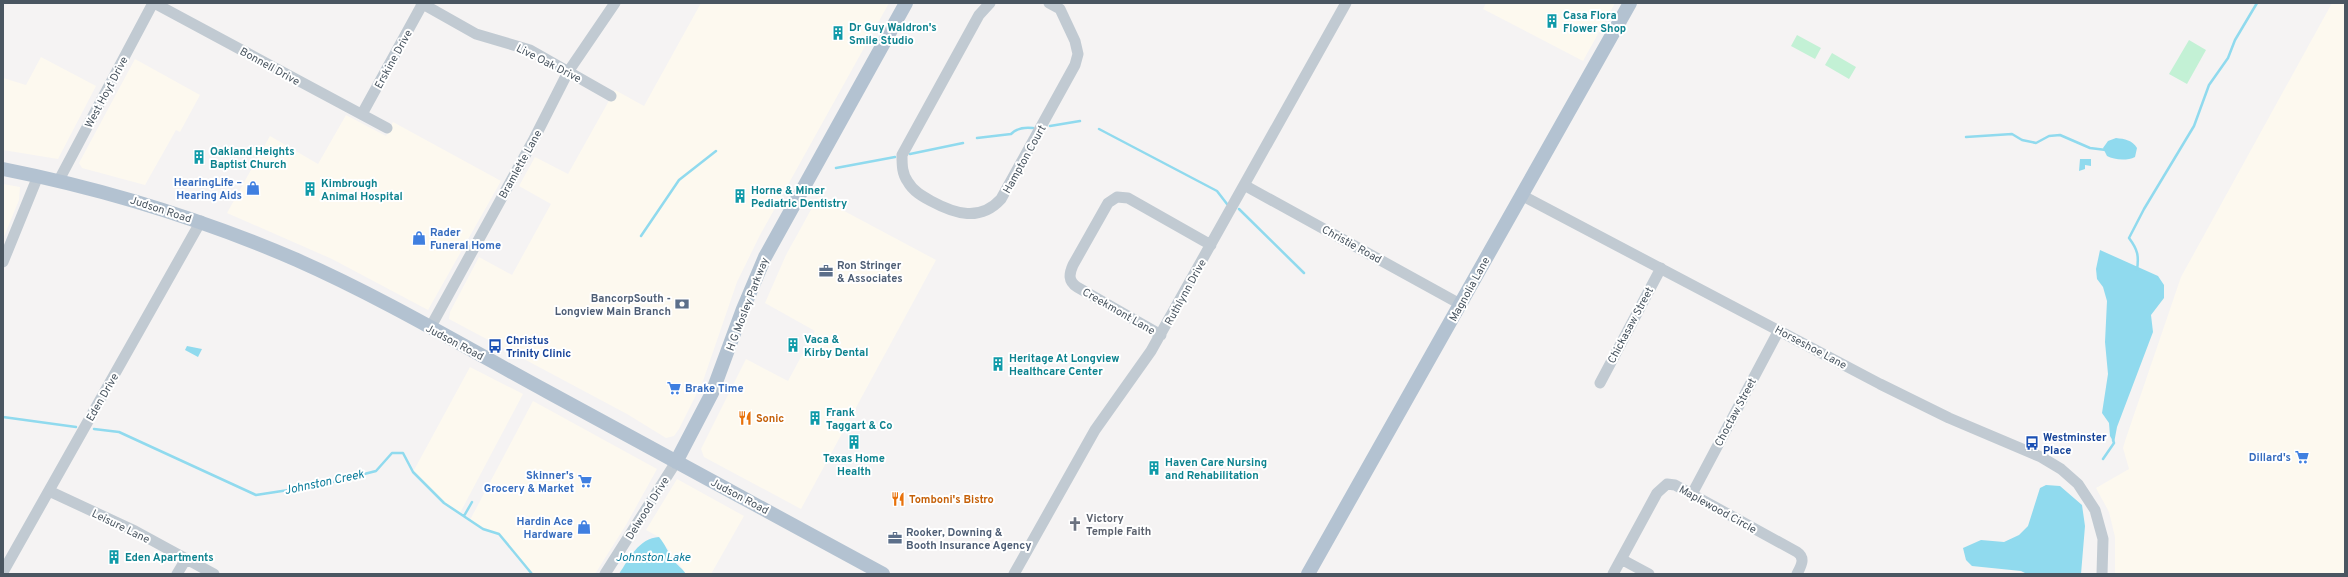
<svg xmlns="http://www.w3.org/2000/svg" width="2348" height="577" viewBox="0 0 2348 577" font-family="Overpass,sans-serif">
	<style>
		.commercial { fill: #fdf9ef }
		.green { fill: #c3f1d5 }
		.water { fill: #90daee }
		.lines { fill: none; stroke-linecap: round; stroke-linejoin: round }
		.stream { stroke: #90daee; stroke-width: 2.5 }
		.minor { stroke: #c1cad2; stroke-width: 11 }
		.major { stroke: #b3c2d1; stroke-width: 14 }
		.labels { text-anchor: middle; stroke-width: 4; stroke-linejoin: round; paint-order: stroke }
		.culture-label { font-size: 11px; font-weight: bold; fill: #0d838f; stroke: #fff; text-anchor: start }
		.street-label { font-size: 11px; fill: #4a5661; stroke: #fff }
		.shop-label { font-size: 11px; font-weight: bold; fill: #366cbe; stroke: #fff; text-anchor: end }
		.service-label { font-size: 11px; font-weight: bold; fill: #4e5e75; stroke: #fff; text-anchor: start }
		.transit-label { font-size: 11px; font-weight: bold; fill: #164399; stroke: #fff; text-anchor: start }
		.food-label { font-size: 11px; font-weight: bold; fill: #c56008; stroke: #fff; text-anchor: start }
		.worship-label { font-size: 11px; font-weight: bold; fill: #5b616d; stroke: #fff; text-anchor: start }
		.water-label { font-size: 12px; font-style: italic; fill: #0c7c9b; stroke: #fff }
	</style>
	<rect width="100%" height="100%" fill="#f5f3f3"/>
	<path class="commercial" d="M 701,3 L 889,3 L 760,235 L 737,282 L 703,381 L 679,429 L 674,436 L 666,438 L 627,414 L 449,319 L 450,312 L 479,257 L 512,275 L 551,204 L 519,186 L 535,157 L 568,174 L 615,90 L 644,106 Z
		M 1486,3 L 1615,3 L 1583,61 L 1483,9 Z
		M 2332,3 L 2345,3 L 2345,574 L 2115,574 L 2115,537 L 2109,512 L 2096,488 L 2129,469 L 2123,448 L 2125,441 L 2181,277 Z
		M 41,57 L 96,86 L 58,159 L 3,150 L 3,78 L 26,85 Z
		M 135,59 L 200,95 L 180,132 L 176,130 L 145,185 L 82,168 L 79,163 Z
		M 346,115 L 386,136 L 393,122 L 501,181 L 428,310 L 332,259 L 227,213 L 270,136 L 318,164 Z
		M 3,184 L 20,187 L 19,200 L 3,239 Z
		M 818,197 L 936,260 L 801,509 L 704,457 L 701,449 L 746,359 L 788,381 L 815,331 L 765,303 L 786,255 Z
		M 470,367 L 523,394 L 460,513 L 444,503 L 413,472 Z
		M 533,401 L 657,469 L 626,525 L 595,574 L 532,574 L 499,534 L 483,529 L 470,520 Z
		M 677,479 L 744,516 L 711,574 L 686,574 L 679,564 L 673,560 L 668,549 L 659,537 L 646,530 Z"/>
	<path class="green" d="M 1797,35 L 1821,48 L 1815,59 L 1791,46 Z
		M 2189,40 L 2206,50 L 2187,84 L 2169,74 Z
		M 1832,53 L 1856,67 L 1849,79 L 1825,65 Z"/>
	<path class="water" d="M 2116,138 C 2125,139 2132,140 2137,148 L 2135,157 C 2127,161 2114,160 2107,156 L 2103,148 L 2108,141 Z
		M 2080,159 L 2091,159 L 2091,166 L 2085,165 L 2085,169 L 2079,171 Z
		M 2100,250 L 2158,276 L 2164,285 L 2164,298 L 2151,315 L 2153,332 L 2117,427 L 2114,443 L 2110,436 L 2109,423 L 2102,413 L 2108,374 L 2105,342 L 2107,301 L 2103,287 L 2097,279 L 2096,269 Z
		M 187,346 L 202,349 L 198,357 L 185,350 Z
		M 2046,485 L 2060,486 L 2082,505 L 2085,526 L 2081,574 L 2027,574 L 2021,571 L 1972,566 L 1966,560 L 1963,548 L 1981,540 L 2004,542 L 2019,535 L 2028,526 L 2040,488 Z
		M 659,537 C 665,544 668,552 673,560 C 677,565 682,568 686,574 L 619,574 C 629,559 639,538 659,537 Z"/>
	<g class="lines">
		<path class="stream" d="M 1050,126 L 1080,121
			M 1099,129 L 1217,191 L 1227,204
			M 1966,137 L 2012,134 L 2022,140 L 2036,143 L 2049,136 L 2060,135 L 2090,148 L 2106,150
			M 977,138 L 1011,134 C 1017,128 1025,127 1033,128
			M 910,154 L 963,143
			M 836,168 L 895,157
			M 1239,209 L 1304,273
			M 641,236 L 679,180 L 716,151
			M 2137,270 C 2139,256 2138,250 2129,238 L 2144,209 L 2194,126 L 2209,85 L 2228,58 L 2235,40 L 2257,3
			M 3,417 L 76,427
			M 94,429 L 119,432 L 256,495 L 321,485 L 376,471 L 392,453 L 403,453 L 413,472 L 444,503 L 483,529 L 499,534 L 532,574
			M 2103,459 L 2114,443 L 2113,440
			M 464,516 L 472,502"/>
		<path class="minor" d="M 154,3 L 387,128
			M 421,3 L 476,34 L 530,50 L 611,96
			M 990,3 L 979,15 L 902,155 C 902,165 902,174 908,182 C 913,191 922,196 931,201 C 955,214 980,222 1001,199 L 1075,65 L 1078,54 L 1075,41 L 1060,9 L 1049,3
			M 362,114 L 423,3
			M 59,180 L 153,3
			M 1244,185 L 1460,304
			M 1521,195 L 1880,384 L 1949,418 L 2041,457 L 2061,469 L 2078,484 L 2095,510 L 2103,539 L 2102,574
			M 3,262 L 38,176
			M 430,328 L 533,141 L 568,72 L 615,3
			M 1161,335 L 1077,287 C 1068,281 1069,274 1073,265 L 1108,203 L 1117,197 L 1128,198 L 1211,245
			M 1600,383 L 1661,268
			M 49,491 L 135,531 L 214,574
			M 1692,494 L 1779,330
			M 1621,559 L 1649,574
			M 3,572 L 201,221
			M 177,574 L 186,559
			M 605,574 L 676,462
			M 1014,574 L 1095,430 L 1151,351 L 1346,3
			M 1613,574 L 1657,493 L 1667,484 L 1675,485 L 1797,552 C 1806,558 1801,566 1797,574"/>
		<path class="major" d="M 3,169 C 104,189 202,219 297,260 C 383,298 465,347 548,392 C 659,453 772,513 883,574
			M 676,462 L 712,393 L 743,309 L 765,257 L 906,3
			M 1308,574 L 1630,3"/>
	</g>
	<defs>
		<symbol id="building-bare" viewBox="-9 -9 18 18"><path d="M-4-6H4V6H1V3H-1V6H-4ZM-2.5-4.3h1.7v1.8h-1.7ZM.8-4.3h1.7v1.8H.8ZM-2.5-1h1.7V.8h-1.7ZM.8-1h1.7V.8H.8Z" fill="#0f9aa8" stroke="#fff" stroke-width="2.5" paint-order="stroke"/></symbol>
		<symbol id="shop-bare" viewBox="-9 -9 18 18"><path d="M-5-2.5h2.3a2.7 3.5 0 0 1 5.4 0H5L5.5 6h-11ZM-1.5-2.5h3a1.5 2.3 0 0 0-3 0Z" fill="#3f7fe0" stroke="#fff" stroke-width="2.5" paint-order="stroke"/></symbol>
		<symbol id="office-bare" viewBox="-9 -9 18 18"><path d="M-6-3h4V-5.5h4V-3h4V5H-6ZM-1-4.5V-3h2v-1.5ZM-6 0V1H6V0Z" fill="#5c6f8a" stroke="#fff" stroke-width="2.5" paint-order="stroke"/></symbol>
		<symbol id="bank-bare" viewBox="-9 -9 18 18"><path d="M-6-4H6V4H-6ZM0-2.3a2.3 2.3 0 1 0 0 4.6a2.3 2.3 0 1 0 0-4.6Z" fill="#5c6f8a" stroke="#fff" stroke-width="2.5" paint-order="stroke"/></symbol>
		<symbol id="bus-bare" viewBox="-9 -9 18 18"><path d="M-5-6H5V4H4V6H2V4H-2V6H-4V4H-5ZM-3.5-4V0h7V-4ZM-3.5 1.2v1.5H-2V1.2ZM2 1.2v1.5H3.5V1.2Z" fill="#1a4fb4" stroke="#fff" stroke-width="2.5" paint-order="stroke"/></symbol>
		<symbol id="supermarket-bare" viewBox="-9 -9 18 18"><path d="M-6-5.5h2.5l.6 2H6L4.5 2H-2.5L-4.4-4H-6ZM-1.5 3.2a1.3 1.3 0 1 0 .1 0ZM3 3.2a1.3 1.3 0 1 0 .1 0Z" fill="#3f7fe0" stroke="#fff" stroke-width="2.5" paint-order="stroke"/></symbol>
		<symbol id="restaurant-bare" viewBox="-9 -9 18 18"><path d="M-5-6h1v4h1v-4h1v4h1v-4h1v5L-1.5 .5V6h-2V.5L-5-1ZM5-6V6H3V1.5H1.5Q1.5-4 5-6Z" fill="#e8710a" stroke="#fff" stroke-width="2.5" paint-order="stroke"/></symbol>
		<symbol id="church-bare" viewBox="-9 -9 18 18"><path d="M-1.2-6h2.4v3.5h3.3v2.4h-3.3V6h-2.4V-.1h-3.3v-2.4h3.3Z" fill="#6b7280" stroke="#fff" stroke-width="2.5" paint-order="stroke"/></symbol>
	</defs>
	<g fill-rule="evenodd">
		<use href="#building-bare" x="1542" y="11" width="20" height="20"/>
		<use href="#building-bare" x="828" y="23" width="20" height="20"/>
		<use href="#building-bare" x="189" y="147" width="20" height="20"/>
		<use href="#shop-bare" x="243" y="178" width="20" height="20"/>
		<use href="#building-bare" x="300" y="179" width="20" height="20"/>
		<use href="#building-bare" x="730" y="186" width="20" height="20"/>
		<use href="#shop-bare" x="409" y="228" width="20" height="20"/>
		<use href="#office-bare" x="816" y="261" width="20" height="20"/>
		<use href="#bank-bare" x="672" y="294" width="20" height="20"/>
		<use href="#building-bare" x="783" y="335" width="20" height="20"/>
		<use href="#bus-bare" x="485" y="336" width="20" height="20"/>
		<use href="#building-bare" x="988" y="354" width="20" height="20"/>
		<use href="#supermarket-bare" x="664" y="378" width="20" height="20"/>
		<use href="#restaurant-bare" x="735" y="408" width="20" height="20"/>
		<use href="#building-bare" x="805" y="408" width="20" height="20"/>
		<use href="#building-bare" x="844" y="432" width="20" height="20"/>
		<use href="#bus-bare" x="2022" y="433" width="20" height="20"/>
		<use href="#supermarket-bare" x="2292" y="447" width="20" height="20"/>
		<use href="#building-bare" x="1144" y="458" width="20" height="20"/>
		<use href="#supermarket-bare" x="575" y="471" width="20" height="20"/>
		<use href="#restaurant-bare" x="888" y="489" width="20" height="20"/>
		<use href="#church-bare" x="1065" y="514" width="20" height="20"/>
		<use href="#shop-bare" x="574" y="517" width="20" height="20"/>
		<use href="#office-bare" x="885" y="528" width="20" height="20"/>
		<use href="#building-bare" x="104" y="547" width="20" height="20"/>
	</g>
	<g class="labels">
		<g class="culture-label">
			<text x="1563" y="19">Casa Flora<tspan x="1563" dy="13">Flower Shop</tspan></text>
			<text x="849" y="31">Dr Guy Waldron's<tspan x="849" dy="13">Smile Studio</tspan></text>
			<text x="210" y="155">Oakland Heights<tspan x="210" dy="13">Baptist Church</tspan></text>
			<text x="321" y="187">Kimbrough<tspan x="321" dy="13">Animal Hospital</tspan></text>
			<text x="751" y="194">Horne &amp; Miner<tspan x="751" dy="13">Pediatric Dentistry</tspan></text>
			<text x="804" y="343">Vaca &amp;<tspan x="804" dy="13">Kirby Dental</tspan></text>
			<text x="1009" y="362">Heritage At Longview<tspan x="1009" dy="13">Healthcare Center</tspan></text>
			<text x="826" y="416">Frank<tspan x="826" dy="13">Taggart &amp; Co</tspan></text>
			<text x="854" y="462" text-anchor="middle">Texas Home<tspan x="854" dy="13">Health</tspan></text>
			<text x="1165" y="466">Haven Care Nursing<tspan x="1165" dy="13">and Rehabilitation</tspan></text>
			<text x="125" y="561">Eden Apartments</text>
		</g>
		<g class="street-label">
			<text transform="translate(393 59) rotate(-61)" y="4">Erskine Drive</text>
			<text transform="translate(549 63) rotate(27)" y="4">Live Oak Drive</text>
			<text transform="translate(270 66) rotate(29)" y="4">Bonnell Drive</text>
			<text transform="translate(106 92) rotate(-62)" y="4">West Hoyt Drive</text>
			<text transform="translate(1024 159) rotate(-61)" y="4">Hampton Court</text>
			<text transform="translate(520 164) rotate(-61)" y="4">Bramlette Lane</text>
			<text transform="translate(161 209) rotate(18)" y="4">Judson Road</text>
			<text transform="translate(1352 244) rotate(29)" y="4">Christie Road</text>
			<text transform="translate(1469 289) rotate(-61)" y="4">Magnolia Lane</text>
			<text transform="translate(1185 292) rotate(-61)" y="4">Ruthlynn Drive</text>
			<text transform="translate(747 304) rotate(-69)" y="4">H G Mosley Parkway</text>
			<text transform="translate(1119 311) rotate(30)" y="4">Creekmont Lane</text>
			<text transform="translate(1630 325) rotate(-62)" y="4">Chickasaw Street</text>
			<text transform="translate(455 342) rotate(28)" y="4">Judson Road</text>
			<text transform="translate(1811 347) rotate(28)" y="4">Horseshoe Lane</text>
			<text transform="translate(102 397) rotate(-60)" y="4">Eden Drive</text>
			<text transform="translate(1735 412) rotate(-62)" y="4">Choctaw Street</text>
			<text transform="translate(740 496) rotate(28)" y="4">Judson Road</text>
			<text transform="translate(647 508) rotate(-58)" y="4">Delwood Drive</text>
			<text transform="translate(1718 509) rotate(29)" y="4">Maplewood Circle</text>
			<text transform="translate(121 526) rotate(26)" y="4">Leisure Lane</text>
		</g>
		<g class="shop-label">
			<text x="242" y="186">HearingLife –<tspan x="242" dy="13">Hearing Aids</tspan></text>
			<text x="430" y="236" text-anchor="start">Rader<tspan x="430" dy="13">Funeral Home</tspan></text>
			<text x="685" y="392" text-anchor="start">Brake Time</text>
			<text x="2291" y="461">Dillard's</text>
			<text x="574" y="479">Skinner's<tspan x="574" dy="13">Grocery &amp; Market</tspan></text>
			<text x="573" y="525">Hardin Ace<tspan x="573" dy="13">Hardware</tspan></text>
		</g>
		<g class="service-label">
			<text x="837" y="269">Ron Stringer<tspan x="837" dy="13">&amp; Associates</tspan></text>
			<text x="671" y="302" text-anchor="end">BancorpSouth -<tspan x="671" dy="13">Longview Main Branch</tspan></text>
			<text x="906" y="536">Rooker, Downing &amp;<tspan x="906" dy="13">Booth Insurance Agency</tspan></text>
		</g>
		<g class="transit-label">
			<text x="506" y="344">Christus<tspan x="506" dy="13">Trinity Clinic</tspan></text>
			<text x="2043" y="441">Westminster<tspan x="2043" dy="13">Place</tspan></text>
		</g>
		<g class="food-label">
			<text x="756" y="422">Sonic</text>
			<text x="909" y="503">Tomboni's Bistro</text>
		</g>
		<g class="worship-label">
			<text x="1086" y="522">Victory<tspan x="1086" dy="13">Temple Faith</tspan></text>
		</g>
		<g class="water-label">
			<text transform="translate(324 482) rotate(-12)" y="4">Johnston Creek</text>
			<text x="653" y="561">Johnston Lake</text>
		</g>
	</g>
	<rect width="2348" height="577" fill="none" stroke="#4a5661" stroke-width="8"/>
</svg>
